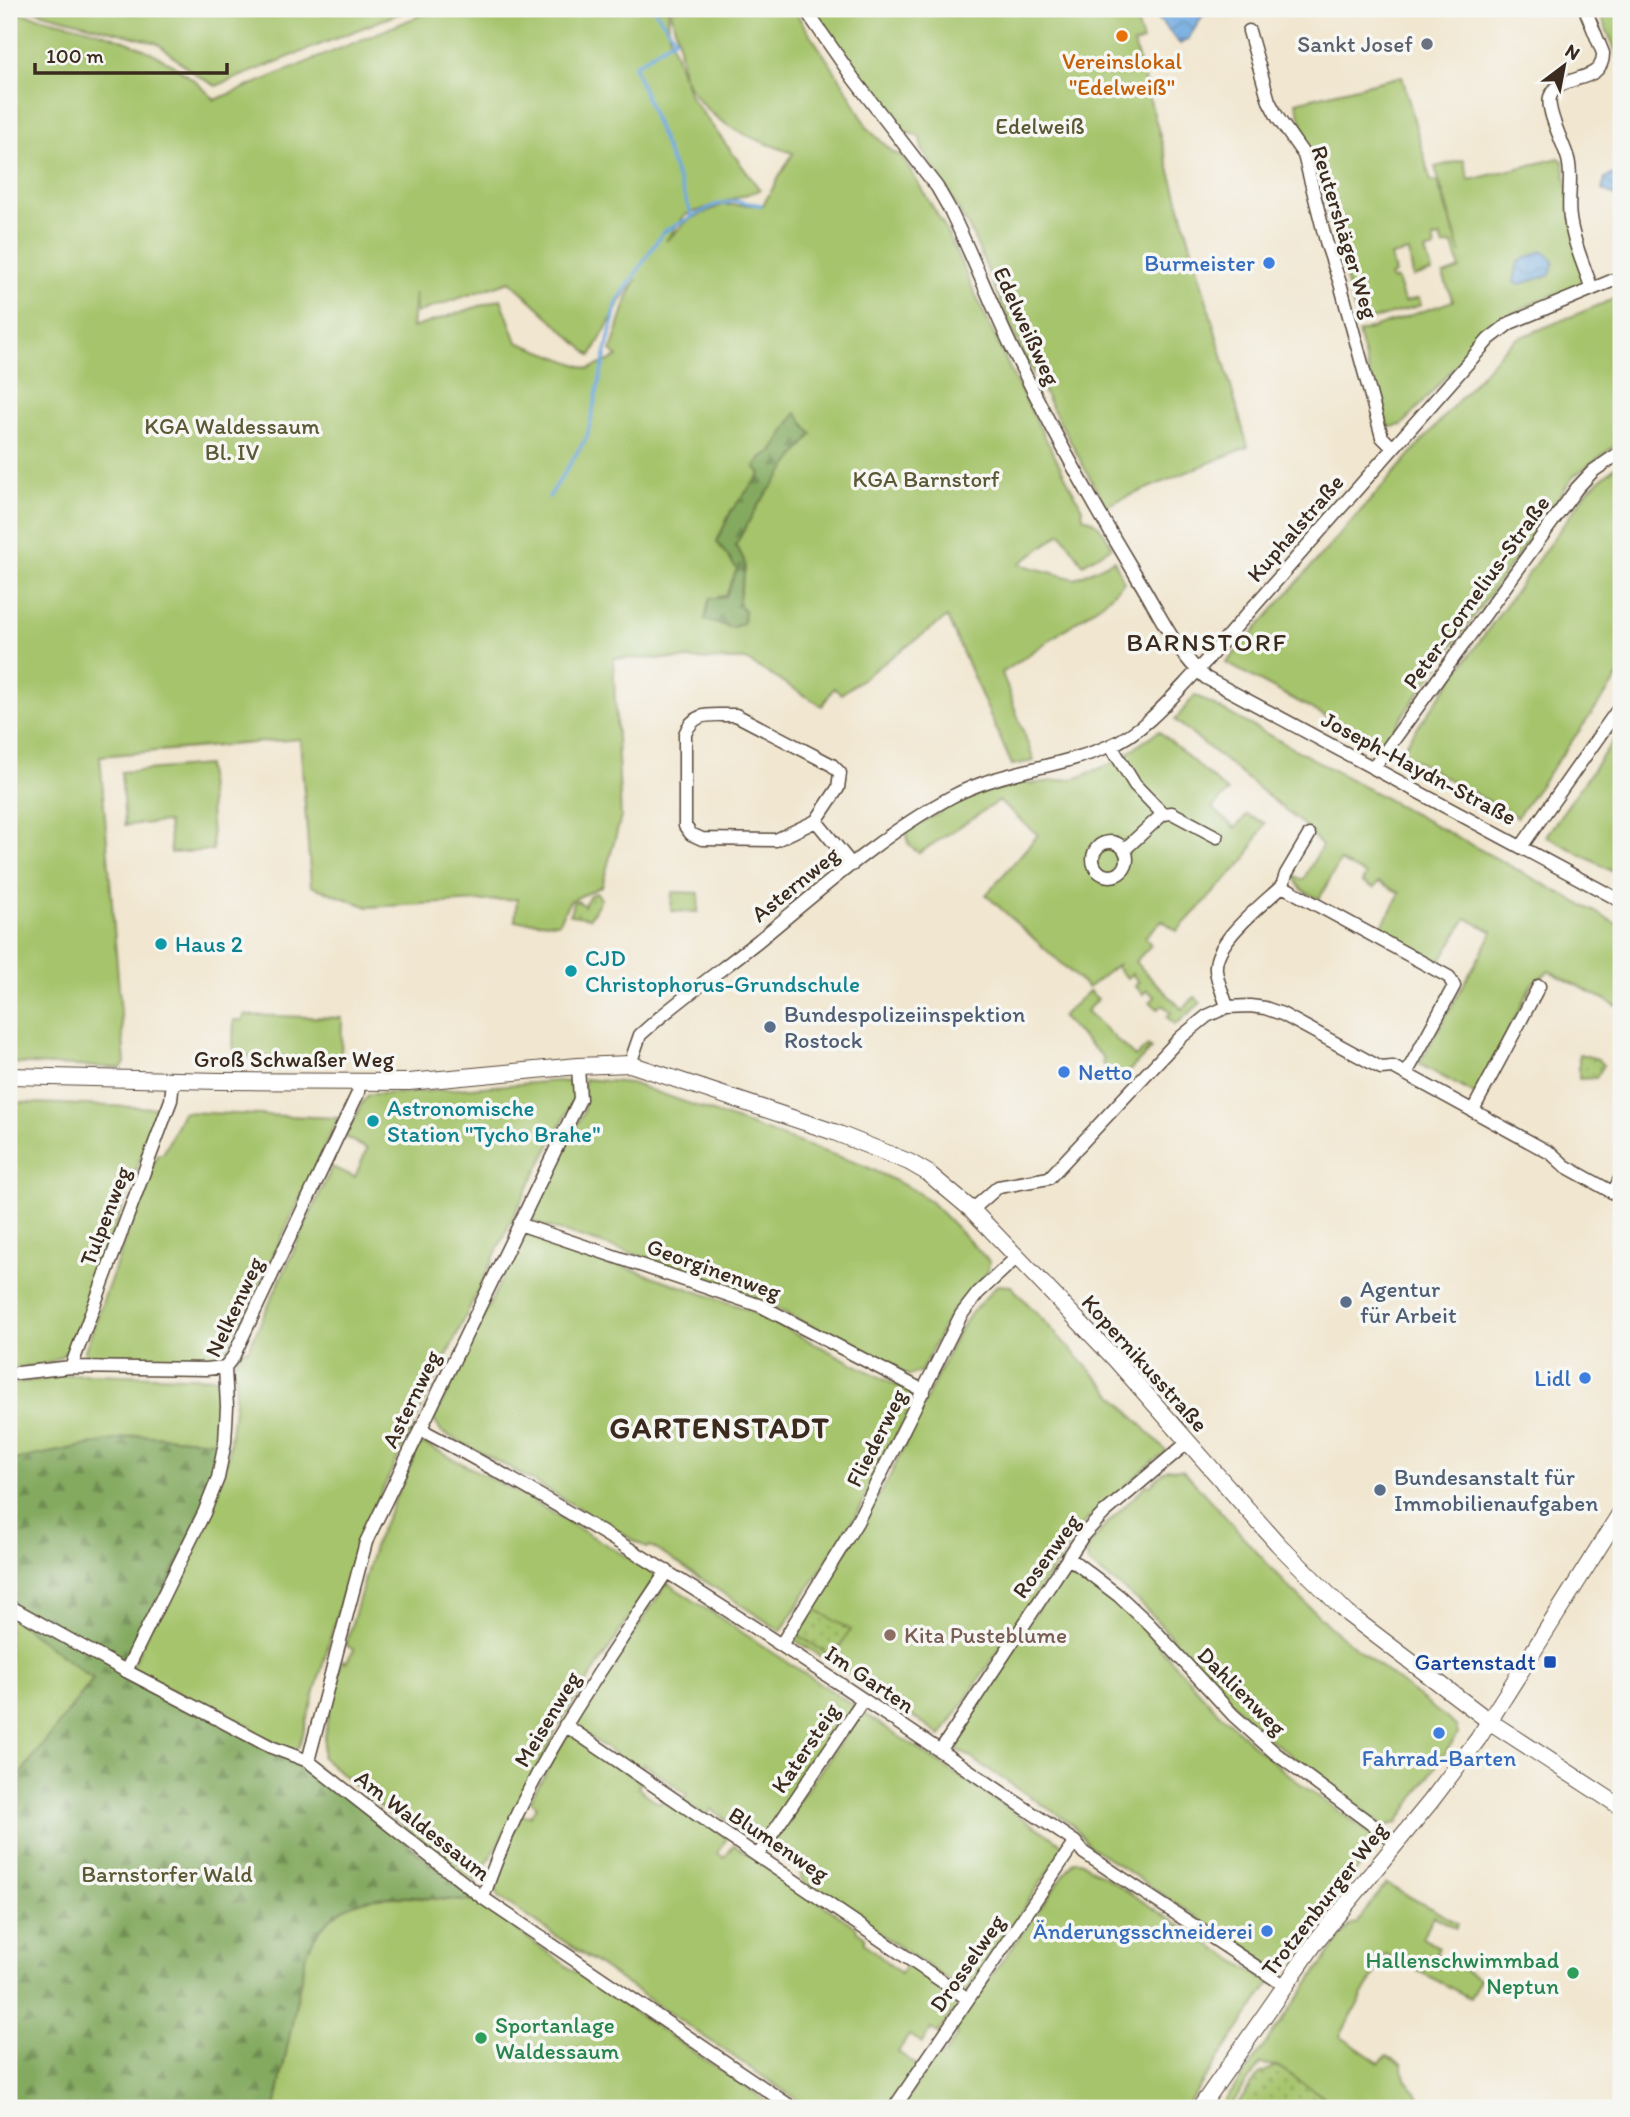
<svg xmlns="http://www.w3.org/2000/svg" width="1630" height="2117" viewBox="0 0 1630 2117" font-family="Itim,sans-serif">
	<style>
		.green { fill: #a6c46c; stroke: #707745; stroke-width: 2; fill-rule: evenodd }
		.forest { fill: url(#forest-firs); stroke: #606a3f; stroke-width: 2 }
		.park { fill: url(#park-dots); stroke: #707745; stroke-width: 2 }
		.water { fill: url(#water-waves); stroke: #556a7f; stroke-width: 2 }
		.lines { fill: none; stroke-linecap: round; stroke-linejoin: round }
		.stream { stroke: #6faae0; stroke-width: 3.5 }
		.minor-casing { stroke: #564639; stroke-width: 15 }
		.tertiary-casing { stroke: #564639; stroke-width: 18 }
		.minor { stroke: #fff; stroke-width: 12 }
		.tertiary { stroke: #fff; stroke-width: 16 }
		.food-dot { fill: #e8710a; stroke: #f6f6f2; stroke-width: 2.5 }
		.worship-dot { fill: #6b7280; stroke: #f6f6f2; stroke-width: 2.5 }
		.shop-dot { fill: #3f7fe0; stroke: #f6f6f2; stroke-width: 2.5 }
		.culture-dot { fill: #0f9aa8; stroke: #f6f6f2; stroke-width: 2.5 }
		.service-dot { fill: #5c6f8a; stroke: #f6f6f2; stroke-width: 2.5 }
		.education-dot { fill: #8d6e63; stroke: #f6f6f2; stroke-width: 2.5 }
		.transit-dot { fill: #1a4fb4; stroke: #f6f6f2; stroke-width: 2.5 }
		.leisure-dot { fill: #2e9e5b; stroke: #f6f6f2; stroke-width: 2.5 }
		.labels { text-anchor: middle; stroke-width: 7; stroke-linejoin: round; paint-order: stroke }
		.worship-label { font-size: 23px; fill: #5b616d; stroke: #f6f6f2; text-anchor: end }
		.food-label { font-size: 23px; fill: #c56008; stroke: #f6f6f2 }
		.park-label { font-size: 23px; fill: #5b5835; stroke: #f6f6f2 }
		.street-label { font-size: 23px; fill: #3b2a1e; stroke: #f6f6f2 }
		.shop-label { font-size: 23px; fill: #366cbe; stroke: #f6f6f2; text-anchor: end }
		.culture-label { font-size: 23px; fill: #0d838f; stroke: #f6f6f2; text-anchor: start }
		.service-label { font-size: 23px; fill: #4e5e75; stroke: #f6f6f2; text-anchor: start }
		.education-label { font-size: 23px; fill: #785e54; stroke: #f6f6f2; text-anchor: start }
		.transit-label { font-size: 23px; fill: #164399; stroke: #f6f6f2; text-anchor: end }
		.leisure-label { font-size: 23px; fill: #27864d; stroke: #f6f6f2; text-anchor: end }
		.quarter-label { font-size: 26px; letter-spacing: 2px; fill: #3b2a1e; stroke: #f6f6f2 }
		.district-label { font-size: 30px; font-weight: bold; letter-spacing: 2px; fill: #3b2a1e; stroke: #f6f6f2 }
	</style>
	<defs>
		<pattern id="forest-firs" width="22" height="20" patternUnits="userSpaceOnUse" patternTransform="scale(1.75)"><rect width="22" height="20" fill="#84aa60"/><path d="M5 1l3.5 6h-7zM16 11l3.5 6h-7z" fill="#6d8b4f"/></pattern>
		<pattern id="park-dots" width="8" height="8" patternUnits="userSpaceOnUse" patternTransform="scale(1.75)"><rect width="8" height="8" fill="#a6c46c"/><path d="M2 2h.1M6 6h.1" fill="none" stroke="#889f58" stroke-width="1.8" stroke-linecap="round"/></pattern>
		<pattern id="water-waves" width="16" height="10" patternUnits="userSpaceOnUse" patternTransform="scale(1.75)"><rect width="16" height="10" fill="#6faae0"/><path d="M0 5q4-4 8 0t8 0" fill="none" stroke="#5c8bb5"/></pattern>
	</defs>
	<rect width="100%" height="100%" fill="#f6f6f2"/>
	<filter id="ink" filterUnits="userSpaceOnUse"><feTurbulence type="fractalNoise" baseFrequency=".0143" numOctaves="2"/><feDisplacementMap in="SourceGraphic" scale="14" xChannelSelector="R" yChannelSelector="G"/><feConvolveMatrix kernelMatrix="1 2 1 2 8 2 1 2 1" color-interpolation-filters="sRGB"/></filter>
	<filter id="wash" filterUnits="userSpaceOnUse"><feTurbulence type="fractalNoise" baseFrequency=".00686" numOctaves="4" result="noise"/><feDisplacementMap in="SourceGraphic" scale="28" xChannelSelector="R" yChannelSelector="G"/><feGaussianBlur stdDeviation="1.57" result="paint"/><feColorMatrix in="noise" values="0 0 0 0 0 0 0 0 0 0 0 0 0 0 0 0 0 1.4 0 .05"/><feComposite in="paint" operator="in"/></filter>
	<g filter="url(#wash)">
		<rect width="100%" height="100%" fill="#f1e6cf"/>
		<path class="green" d="M 28,9 L 410,9 L 216,86 L 196,75 L 157,43 Z
			M 436,9 L 668,9 L 669,34 L 683,77 L 678,39 L 670,9 L 793,9 L 845,86 L 868,129 L 894,153 L 901,155 L 943,224 L 1015,380 L 1082,508 L 1083,517 C 1099,521 1104,533 1112,547 L 1083,564 L 1061,533 L 1019,564 L 1075,579 L 1114,560 L 1124,582 L 1103,603 L 1002,673 L 1034,761 L 1012,765 L 947,617 L 841,694 L 834,688 L 822,706 L 746,660 L 613,658 L 621,817 L 602,886 L 570,901 L 558,923 L 515,921 L 517,899 L 368,907 L 311,886 L 300,739 L 100,756 L 125,1063 L 121,1068 L 9,1063 L 9,11 C 86,27 159,40 215,100 ZM 684,77 C 705,122 748,138 793,153 L 763,205 L 722,205 L 688,220 L 666,241 L 685,215 L 760,190 L 690,96 ZM 637,279 L 627,299 L 611,351 L 618,357 L 589,369 L 517,342 L 501,299 L 412,328 L 415,293 L 416,313 L 510,281 L 591,356 L 621,301 ZM 796,413 L 758,505 L 734,546 C 755,567 737,582 739,606 L 717,596 L 726,596 L 737,569 L 717,542 L 731,511 L 762,473 L 755,467 L 762,457 L 772,452 Z
			M 812,9 L 1133,9 L 1143,41 L 1134,44 L 1248,447 L 1105,506 L 1020,348 L 972,233 L 922,149 L 920,137 L 903,131 Z
			M 1598,9 L 1621,9 L 1621,64 Z
			M 1402,76 L 1431,182 L 1437,181 L 1461,254 L 1435,167 L 1464,160 L 1469,180 L 1559,158 L 1563,161 L 1583,280 L 1580,285 L 1540,300 L 1503,318 L 1475,344 L 1402,425 L 1389,427 L 1382,422 L 1358,333 L 1453,301 L 1443,275 L 1460,269 L 1453,244 L 1443,246 L 1440,237 L 1433,239 L 1435,248 L 1425,251 L 1432,272 L 1413,277 L 1409,252 L 1391,256 L 1395,274 L 1390,276 L 1391,280 L 1397,279 L 1404,302 L 1419,298 L 1421,305 L 1358,324 L 1296,102 Z
			M 1621,296 L 1621,441 L 1574,476 L 1381,746 L 1226,663 L 1503,350 L 1516,339 Z
			M 1621,462 L 1621,673 L 1517,817 L 1400,752 L 1589,489 Z
			M 1195,695 L 1621,926 L 1621,1008 L 1549,971 L 1532,984 L 1476,1095 L 1419,1064 L 1493,932 L 1466,918 L 1439,964 L 1379,931 L 1400,893 L 1379,882 L 1374,888 L 1362,882 L 1366,875 L 1340,861 L 1319,899 C 1309,894 1296,889 1295,876 L 1303,880 L 1322,846 L 1301,823 L 1175,720 Z
			M 1621,730 L 1621,876 L 1546,836 Z
			M 1159,731 L 1228,792 L 1212,808 L 1235,828 L 1247,815 L 1265,823 L 1245,860 L 1177,931 L 1162,920 L 1145,937 L 1151,945 L 1135,962 L 1182,1009 L 1195,997 L 1201,1003 L 1175,1025 L 1167,1017 L 1171,1012 L 1163,1005 L 1158,1009 L 1150,1002 L 1155,997 L 1147,990 L 1143,994 L 1135,986 L 1139,982 L 1132,974 L 1127,978 L 1116,967 L 1119,963 L 1088,988 L 986,895 L 1038,835 L 999,801 L 919,853 C 908,846 906,843 907,830 L 972,795 L 1018,779 L 1030,784 L 1077,778 L 1113,763 Z
			M 207,765 L 213,850 L 171,853 L 168,822 L 125,825 L 121,772 Z
			M 672,892 L 699,893 L 698,912 L 671,911 Z
			M 1089,991 L 1098,999 L 1086,1011 L 1135,1057 L 1148,1046 L 1151,1049 L 1119,1081 L 1102,1063 L 1104,1058 L 1061,1017 Z
			M 244,1015 L 342,1018 L 341,1059 L 242,1056 L 242,1051 L 233,1050 L 234,1020 L 243,1020 Z
			M 584,1079 L 631,1083 L 865,1166 L 912,1189 L 930,1201 L 989,1261 L 988,1272 L 952,1310 L 921,1371 L 909,1376 L 756,1298 L 712,1279 L 533,1222 L 535,1211 L 584,1111 Z
			M 557,1081 L 570,1082 L 575,1086 L 575,1097 L 515,1213 L 359,1539 L 299,1747 L 293,1751 L 250,1731 L 251,1726 L 225,1715 L 222,1716 L 131,1669 L 228,1458 L 235,1400 L 236,1375 L 233,1373 L 235,1362 L 242,1348 L 248,1350 L 332,1167 L 355,1177 L 367,1149 L 345,1137 L 362,1103 L 369,1094 L 408,1093 Z
			M 9,1102 L 159,1108 L 73,1343 C 59,1367 34,1365 9,1369 Z
			M 183,1112 L 338,1118 L 265,1273 L 224,1355 L 217,1359 L 90,1361 L 85,1356 L 85,1350 L 149,1175 L 158,1154 L 163,1154 Z
			M 527,1234 L 563,1243 L 579,1251 L 747,1309 L 909,1392 L 912,1405 L 858,1512 L 781,1631 L 651,1546 L 647,1548 L 508,1467 L 441,1432 L 434,1419 L 523,1235 Z
			M 997,1285 L 1011,1286 L 1167,1452 L 1152,1462 L 1084,1523 L 941,1736 L 866,1684 L 793,1639 L 889,1478 L 957,1334 L 972,1312 Z
			M 91,1374 L 216,1378 L 221,1442 L 139,1435 L 9,1461 L 9,1384 L 57,1377 L 58,1375 Z
			M 421,1442 L 526,1497 L 657,1575 L 554,1733 L 552,1740 L 497,1846 L 475,1882 L 448,1864 L 322,1757 L 328,1716 L 342,1660 L 346,1662 L 354,1650 L 346,1645 L 375,1543 Z
			M 1167,1469 L 1183,1470 L 1284,1582 L 1332,1629 L 1456,1726 L 1458,1734 L 1397,1823 L 1383,1826 L 1263,1734 L 1207,1678 L 1151,1614 L 1131,1595 L 1088,1563 L 1086,1549 L 1104,1527 L 1147,1484 L 1149,1486 Z
			M 1064,1575 L 1076,1575 L 1113,1600 L 1140,1625 L 1214,1708 L 1250,1742 L 1290,1776 L 1373,1836 L 1375,1848 L 1318,1917 L 1279,1972 L 1090,1846 L 1072,1824 L 951,1745 L 1031,1618 Z
			M 667,1583 L 856,1707 L 762,1846 L 711,1809 L 706,1816 L 683,1801 L 687,1794 L 644,1764 L 639,1771 L 573,1725 Z
			M 9,1616 L 93,1679 L 9,1789 Z
			M 862,1712 L 1065,1846 L 967,1993 L 802,1881 L 800,1871 L 766,1847 Z
			M 569,1732 L 641,1782 L 638,1788 L 660,1804 L 666,1797 L 727,1838 L 718,1853 L 724,1858 L 734,1845 L 856,1927 L 857,1931 L 865,1937 L 864,1943 L 900,1973 L 909,1962 L 962,1999 L 938,2033 L 931,2029 L 923,2043 L 909,2035 L 898,2052 L 918,2066 L 889,2108 L 809,2108 L 499,1897 L 492,1879 L 521,1815 L 530,1816 L 537,1806 L 530,1800 Z
			M 1074,1861 L 1080,1861 L 1270,1983 L 1185,2108 L 901,2108 L 937,2054 L 944,2055 L 958,2034 L 953,2029 Z
			M 1386,1884 L 1458,1923 L 1456,1928 L 1434,1916 L 1422,1938 L 1439,1947 L 1436,1954 L 1480,1979 L 1470,1998 L 1386,1954 L 1340,2036 L 1379,2063 L 1387,2056 L 1402,2064 L 1405,2079 L 1422,2100 L 1418,2108 L 1340,2108 L 1277,2066 L 1260,2064 L 1229,2108 L 1220,2108 L 1350,1925 L 1357,1922 Z
			M 403,1897 L 478,1902 L 579,1975 L 777,2108 L 275,2108 L 305,1958 L 312,1938 L 328,1920 L 349,1904 L 368,1898 Z"/>
		<path class="forest" d="M 796,413 L 812,434 L 758,505 L 735,546 C 756,569 737,580 739,606 L 745,611 L 743,623 L 732,628 L 705,620 L 709,599 L 726,596 L 737,569 L 717,542 L 731,511 L 761,473 L 755,467 L 762,457 L 772,452 Z
			M 139,1435 L 225,1442 L 218,1478 L 126,1671 L 308,1761 L 478,1902 C 409,1898 335,1877 305,1958 L 275,2108 L 9,2108 L 9,1789 L 93,1679 L 9,1616 L 9,1461 Z"/>
		<path class="park" d="M 597,893 L 601,899 L 590,918 L 570,915 L 573,902 L 577,901 L 584,905 L 590,895 Z
			M 1579,1054 L 1598,1059 L 1604,1065 L 1596,1078 L 1579,1079 Z
			M 815,1609 L 850,1630 L 833,1657 L 798,1635 Z
			M 1277,2066 L 1340,2108 L 1235,2108 L 1259,2074 Z"/>
		<path class="water" d="M 1144,9 L 1207,9 L 1188,39 L 1180,44 L 1157,17 Z
			M 1621,171 L 1621,195 L 1617,197 L 1602,190 L 1605,178 Z
			M 1541,251 L 1548,254 L 1554,261 L 1550,275 L 1521,284 L 1514,282 L 1518,262 Z"/>
		<g class="lines">
			<path class="stream" d="M 654,9 L 675,38 L 634,66 L 692,216
				M 549,497 L 587,437 L 617,302 L 663,232 L 715,205 L 735,201 L 761,205"/>
		</g>
	</g>
	<g filter="url(#ink)">
		<g class="lines">
			<defs>
				<path id="minor" d="M 805,9 L 853,78 L 937,187 L 949,208 C 972,254 990,302 1012,348 C 1051,429 1094,506 1140,582 C 1159,613 1177,654 1206,678 L 1621,901
					M 1585,9 L 1603,53 C 1604,86 1559,72 1550,97 C 1546,111 1564,144 1568,159 C 1573,177 1567,199 1570,218 C 1573,242 1584,266 1592,289
					M 1249,31 L 1269,101 L 1278,118 L 1304,155 L 1327,245 L 1340,283 L 1382,437 L 1393,448
					M 736,715 L 832,765 L 840,773 L 838,788 L 816,821 L 776,840 L 702,839 L 691,834 L 685,826 L 685,734 C 695,709 713,716 736,715 Z
					M 1111,746 L 1135,785 L 1163,814 L 1172,813 L 1217,837
					M 1374,767 L 1577,488 L 1593,471 L 1621,452
					M 816,821 L 852,865
					M1093 859a17 17 0 1 1 34 0a17 17 0 1 1-34 0Z
					M 1521,847 L 1621,705
					M 1125,849 L 1163,814
					M 1282,886 L 1286,874 L 1309,835
					M 1227,1007 C 1224,995 1217,982 1216,970 C 1213,942 1263,904 1282,886 L 1449,977 L 1454,986 L 1406,1074
					M 630,1064 L 640,1035 L 658,1019 C 690,992 725,967 758,941 C 820,890 882,834 953,796 C 1002,770 1059,768 1109,746 C 1144,732 1172,697 1197,671 L 1489,339 L 1510,323 L 1621,277
					M 1473,1110 L 1539,986
					M 1613,1193 L 1621,1177
					M 972,1210 L 998,1187 L 1049,1178 L 1180,1038 L 1207,1016 L 1227,1007 L 1250,1006 L 1265,1008 L 1282,1014 L 1381,1068 L 1393,1067 L 1552,1154 L 1565,1166 L 1621,1197
					M 519,1224 L 761,1306 L 924,1391
					M 71,1367 L 171,1100 L 173,1080
					M 9,1374 L 71,1367 L 206,1369 L 225,1367
					M 420,1429 C 649,1550 861,1698 1075,1842 L 1084,1853 L 1284,1985
					M 1068,1557 L 1119,1596 L 1149,1624 L 1233,1715 L 1275,1753 L 1397,1843
					M 9,1606 L 126,1671 L 271,1747 L 308,1761 L 483,1898 L 793,2108
					M 781,1645 L 857,1522 L 961,1315 L 978,1293 L 1016,1258
					M 126,1671 L 204,1513 L 218,1478 L 225,1442 L 227,1407 L 225,1367 L 233,1357 L 358,1093 L 359,1083
					M 565,1725 L 968,1999
					M 940,1751 L 1084,1534 L 1104,1513 L 1187,1443
					M 308,1761 L 366,1542 L 580,1099 L 578,1066
					M 758,1855 L 863,1700
					M 483,1898 C 522,1778 598,1675 667,1571
					M 894,2108 L 1075,1842"/>
				<path id="tertiary" d="M 9,1076 L 220,1081 L 409,1082 L 578,1066 L 630,1064 L 834,1132 L 909,1162 L 928,1173 L 972,1210 L 1115,1359 L 1278,1544 L 1348,1614 L 1489,1721 L 1621,1807
					M 1200,2108 L 1317,1940 L 1431,1801 L 1478,1739 L 1621,1512"/>
			</defs>
			<use href="#minor" class="minor-casing"/>
			<use href="#tertiary" class="tertiary-casing"/>
			<use href="#minor" class="minor"/>
			<use href="#tertiary" class="tertiary"/>
		</g>
	</g>
	<circle class="food-dot" cx="1122" cy="36" r="7"/>
	<circle class="worship-dot" cx="1427" cy="44" r="7"/>
	<g class="shop-dot">
		<circle cx="1269" cy="263" r="7"/>
		<circle cx="1064" cy="1072" r="7"/>
		<circle cx="1585" cy="1378" r="7"/>
		<circle cx="1439" cy="1733" r="7"/>
		<circle cx="1267" cy="1931" r="7"/>
	</g>
	<g class="culture-dot">
		<circle cx="161" cy="944" r="7"/>
		<circle cx="571" cy="971" r="7"/>
		<circle cx="373" cy="1121" r="7"/>
	</g>
	<g class="service-dot">
		<circle cx="770" cy="1027" r="7"/>
		<circle cx="1346" cy="1302" r="7"/>
		<circle cx="1380" cy="1490" r="7"/>
	</g>
	<circle class="education-dot" cx="890" cy="1635" r="7"/>
	<rect class="transit-dot" x="1543" y="1655" width="14" height="14" rx="3.5"/>
	<g class="leisure-dot">
		<circle cx="1573" cy="1973" r="7"/>
		<circle cx="481" cy="2038" r="7"/>
	</g>
	<g class="labels">
		<g class="worship-label">
			<text x="1413" y="52">Sankt Josef</text>
		</g>
		<g class="food-label">
			<text x="1122" y="69">Vereinslokal<tspan x="1122" dy="26">"Edelweiß"</tspan></text>
		</g>
		<g class="park-label">
			<text x="1040" y="134">Edelweiß</text>
			<text x="232" y="434">KGA Waldessaum<tspan x="232" dy="26">Bl. IV</tspan></text>
			<text x="926" y="487">KGA Barnstorf</text>
			<text x="167" y="1882">Barnstorfer Wald</text>
		</g>
		<g class="street-label">
			<text transform="translate(1345 232) rotate(73)" y="8">Reutershäger Weg</text>
			<text transform="translate(1027 326) rotate(65)" y="8">Edelweißweg</text>
			<text transform="translate(1295 528) rotate(-49)" y="8">Kuphalstraße</text>
			<text transform="translate(1476 592) rotate(-54)" y="8">Peter-Cornelius-Straße</text>
			<text transform="translate(1419 768) rotate(28)" y="8">Joseph-Haydn-Straße</text>
			<text transform="translate(795 884) rotate(-39)" y="8">Asternweg</text>
			<text x="294" y="1067">Groß Schwaßer Weg</text>
			<text transform="translate(105 1216) rotate(-69)" y="8">Tulpenweg</text>
			<text transform="translate(714 1269) rotate(20)" y="8">Georginenweg</text>
			<text transform="translate(234 1307) rotate(-65)" y="8">Nelkenweg</text>
			<text transform="translate(1145 1363) rotate(48)" y="8">Kopernikusstraße</text>
			<text transform="translate(411 1399) rotate(-64)" y="8">Asternweg</text>
			<text transform="translate(876 1438) rotate(-63)" y="8">Fliederweg</text>
			<text transform="translate(1046 1556) rotate(-54)" y="8">Rosenweg</text>
			<text transform="translate(870 1679) rotate(34)" y="8">Im Garten</text>
			<text transform="translate(1242 1691) rotate(45)" y="8">Dahlienweg</text>
			<text transform="translate(547 1719) rotate(-59)" y="8">Meisenweg</text>
			<text transform="translate(805 1748) rotate(-56)" y="8">Katersteig</text>
			<text transform="translate(423 1825) rotate(38)" y="8">Am Waldessaum</text>
			<text transform="translate(779 1844) rotate(34)" y="8">Blumenweg</text>
			<text transform="translate(1324 1899) rotate(-52)" y="8">Trotzenburger Weg</text>
			<text transform="translate(967 1963) rotate(-55)" y="8">Drosselweg</text>
		</g>
		<g class="shop-label">
			<text x="1255" y="271">Burmeister</text>
			<text x="1078" y="1080" text-anchor="start">Netto</text>
			<text x="1571" y="1386">Lidl</text>
			<text x="1439" y="1766" text-anchor="middle">Fahrrad-Barten</text>
			<text x="1253" y="1939">Änderungsschneiderei</text>
		</g>
		<g class="culture-label">
			<text x="175" y="952">Haus 2</text>
			<text x="585" y="966">CJD<tspan x="585" dy="26">Christophorus-Grundschule</tspan></text>
			<text x="387" y="1116">Astronomische<tspan x="387" dy="26">Station "Tycho Brahe"</tspan></text>
		</g>
		<g class="service-label">
			<text x="784" y="1022">Bundespolizeiinspektion<tspan x="784" dy="26">Rostock</tspan></text>
			<text x="1360" y="1297">Agentur<tspan x="1360" dy="26">für Arbeit</tspan></text>
			<text x="1394" y="1485">Bundesanstalt für<tspan x="1394" dy="26">Immobilienaufgaben</tspan></text>
		</g>
		<g class="education-label">
			<text x="904" y="1643">Kita Pusteblume</text>
		</g>
		<g class="transit-label">
			<text x="1536" y="1670">Gartenstadt</text>
		</g>
		<g class="leisure-label">
			<text x="1559" y="1968">Hallenschwimmbad<tspan x="1559" dy="26">Neptun</tspan></text>
			<text x="495" y="2033" text-anchor="start">Sportanlage<tspan x="495" dy="26">Waldessaum</tspan></text>
		</g>
		<g class="quarter-label">
			<text x="1207" y="651">BARNSTORF</text>
		</g>
		<g class="district-label">
			<text x="720" y="1438">GARTENSTADT</text>
		</g>
	</g>
	<rect width="1630" height="2117" fill="none" stroke="#f6f6f2" stroke-width="35"/>
	<g transform="translate(1564 66) rotate(32)" stroke="#f6f6f2" stroke-width="5" paint-order="stroke">
	<path d="M0-5L12 26L0 18L-12 26Z" fill="#3b2a1e"/>
	<text y="-10" font-size="19" font-weight="bold" text-anchor="middle" fill="#3b2a1e">N</text>
	</g>
	<path d="M35 63v10h192v-10" fill="none" stroke="#3b2a1e" stroke-width="3.5"/>
	<text x="46" y="63" font-size="21" fill="#3b2a1e" stroke="#f6f6f2" stroke-width="5" paint-order="stroke">100 m</text>
</svg>
